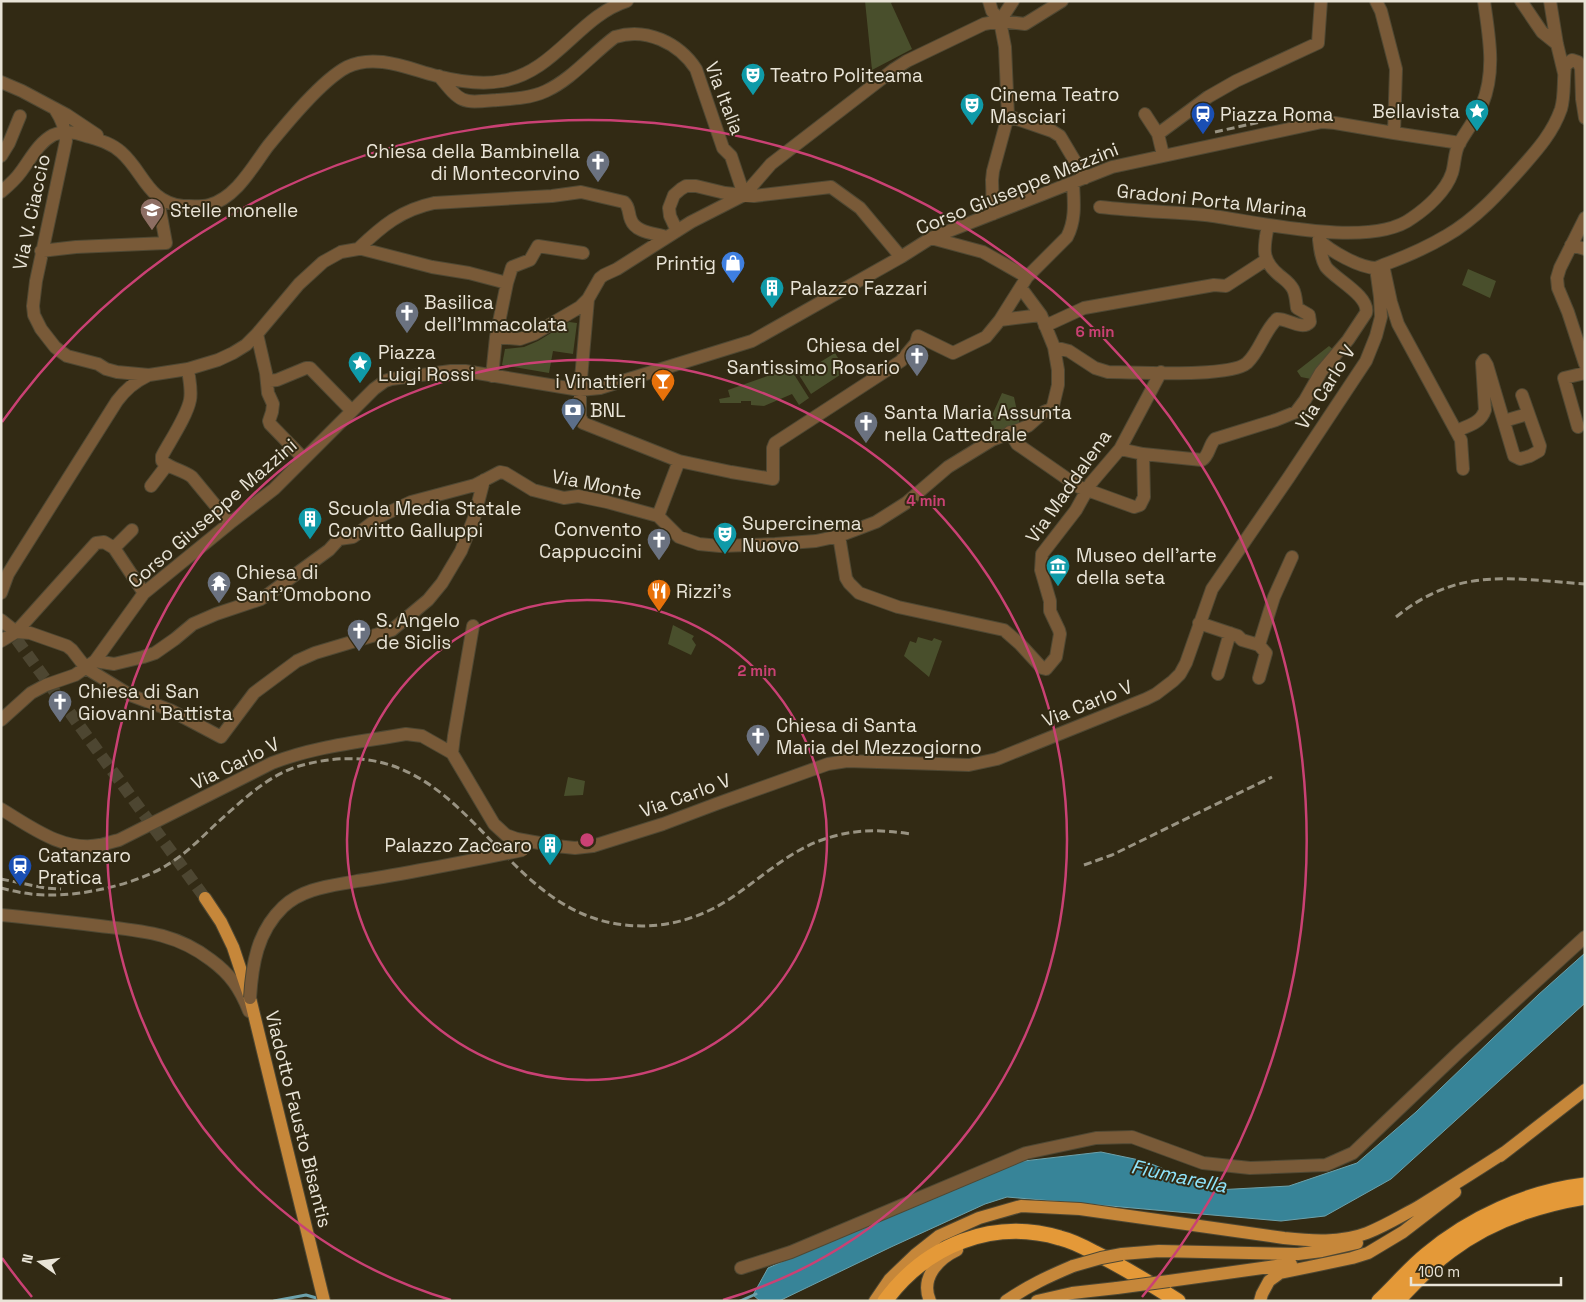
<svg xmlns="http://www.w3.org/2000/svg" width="1586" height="1302" viewBox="0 0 1586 1302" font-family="'Space Grotesk',sans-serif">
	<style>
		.green { fill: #494f2c }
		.water { fill: #378498; stroke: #6ca1ab }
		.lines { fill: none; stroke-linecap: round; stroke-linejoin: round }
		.stream { stroke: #6ca1ab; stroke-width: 3 }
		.major-tunnel { stroke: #4d4631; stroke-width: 12; stroke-dasharray: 12 6; stroke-linecap: butt }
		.minor-casing { stroke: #4f4833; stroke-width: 14 }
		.major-casing { stroke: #4f4833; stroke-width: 14 }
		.highway-casing { stroke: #4f4833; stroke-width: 17 }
		.minor { stroke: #795a38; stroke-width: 12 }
		.major { stroke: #c6873a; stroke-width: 12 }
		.highway { stroke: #e49938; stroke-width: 15 }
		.rail { stroke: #999382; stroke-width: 3; stroke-dasharray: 8 4; stroke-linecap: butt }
		.minor-bridge-casing { stroke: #4f4833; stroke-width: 14; stroke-linecap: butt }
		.major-bridge-casing { stroke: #4f4833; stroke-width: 14; stroke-linecap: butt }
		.minor-bridge { stroke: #795a38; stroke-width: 12 }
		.major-bridge { stroke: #c6873a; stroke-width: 12 }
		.ring { fill: none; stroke: #ca4174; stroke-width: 2.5 }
		.labels { text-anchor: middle; stroke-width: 4; stroke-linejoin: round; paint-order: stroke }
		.poi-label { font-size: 19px; fill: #e9e4d7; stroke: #322a14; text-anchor: start }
		.street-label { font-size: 19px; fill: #e9e4d7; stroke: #322a14 }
		.water-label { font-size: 20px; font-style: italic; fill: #90e5fd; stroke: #322a14 }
		.centre { fill: #ca4174; stroke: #322a14; stroke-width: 2.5 }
		.ring-label { font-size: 15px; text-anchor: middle; font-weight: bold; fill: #ca4174; stroke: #322a14; stroke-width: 4; stroke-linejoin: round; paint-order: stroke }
	</style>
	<rect width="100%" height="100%" fill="#322a14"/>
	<path class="green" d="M 865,1 L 893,1 L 891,3 L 912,49 L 872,70 Z
		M 1468,269 L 1496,281 L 1490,298 L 1462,285 Z
		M 569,322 L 577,323 L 573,354 L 553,351 L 549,373 L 502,365 L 505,349 L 524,347 L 538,341 Z
		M 1329,346 L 1335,351 L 1311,379 L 1301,377 L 1297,371 Z
		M 835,353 L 846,371 L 811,394 L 799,375 Z
		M 790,368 L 809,398 L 799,405 L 792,394 L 764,406 L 751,405 L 751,401 L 741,401 L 741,403 L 720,403 L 719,399 L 730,397 L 728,390 Z
		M 1002,393 L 1014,397 L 1020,425 L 996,436 L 990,420 Z
		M 673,625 L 694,636 L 692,639 L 696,645 L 691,655 L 668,644 Z
		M 918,637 L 932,641 L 934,638 L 942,641 L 929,677 L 904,656 L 910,641 L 916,643 Z
		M 568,777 L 585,781 L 583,795 L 564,796 Z"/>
	<path class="water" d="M 1585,953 L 1585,1003 L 1391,1179 L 1325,1216 L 1281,1221 L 1007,1197 L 985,1204 L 891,1247 L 779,1301 L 760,1301 L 753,1295 L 768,1268 L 944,1190 L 1015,1162 L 1101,1152 L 1144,1161 L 1216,1190 L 1289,1186 L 1357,1163 L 1416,1112 L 1538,995 Z"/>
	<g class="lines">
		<path class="stream" d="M 274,1301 L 306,1295 L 320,1299
			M 740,1301 L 756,1294"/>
		<path class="major-tunnel" d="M 6,625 L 205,898"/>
		<defs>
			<path id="minor" d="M 989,1 L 992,11 L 1000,21 L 1005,47 L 1008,116 L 993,171 L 992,180 L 993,214
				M 1376,1 L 1381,11 L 1396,69 L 1394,133
				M 1521,1 L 1542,32 L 1557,44
				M 1550,1 L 1557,44 L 1564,73
				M 1000,21 L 1013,1
				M 439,76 C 462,104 461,103 497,100 C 513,99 531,98 546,91 C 572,79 592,54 615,37 C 646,27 679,43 696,69 L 723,148 L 731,156 L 744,195
				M 1,82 L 22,91 L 67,115 L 97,135
				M 55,109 C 62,120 65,128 66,141 L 36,281 L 33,306 L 34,315 L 41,329 L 55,347 L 60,351 L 67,356 L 98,364 L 106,369 L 117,372 L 149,375 L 188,369 L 218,360 L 233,353 L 246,345 L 257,334 L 299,284 L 323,262 L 341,252 L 358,249 L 362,249 L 432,267 L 469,273 L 507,283
				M 1145,114 L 1158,134
				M 1008,116 L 1052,131 L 1060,136 L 1085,178
				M 1163,155 L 1158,134 L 1208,97 L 1236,81 L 1318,43 L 1321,1
				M 1,156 L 9,143 L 20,116
				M 1,192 C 8,186 15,180 20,173 C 30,160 38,143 53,135 C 64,130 75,132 86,136 C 99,140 111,143 121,152 C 144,172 147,202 183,206 C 191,206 201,207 209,205 C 236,198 253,166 268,146 C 286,124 322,80 347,67 C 376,53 409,69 437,76 C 457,81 482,85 502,81 C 555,72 579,16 627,1
				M 1100,207 C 1135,211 1170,212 1205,215 C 1256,221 1370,250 1412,218 C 1427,208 1446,191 1452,173 C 1455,164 1454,153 1459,144 C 1466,131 1476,119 1482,105 C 1496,71 1489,37 1484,1
				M 1585,218 L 1560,268 L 1557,278 L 1558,288 L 1568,312 L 1585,364
				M 677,231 L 670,216 L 669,208 L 674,195 L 681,189 L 686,186 L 696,186 L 725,193 L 754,196 L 831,187 L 860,208 L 901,257
				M 931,238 L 983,252 L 1027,277
				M 1319,238 L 1319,240 C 1330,251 1360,268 1376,268 C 1378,267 1381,266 1383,265 L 1391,302 L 1398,324 L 1461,440 L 1463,469
				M 1571,245 L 1585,249
				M 358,249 C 382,226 401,210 434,203 L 552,196 L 581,192 L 624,202 C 630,207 628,214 631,220 C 636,233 655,233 666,237
				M 41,251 L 76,247 L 166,243 L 159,205 L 162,200
				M 1383,265 C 1405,257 1426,248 1446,236 C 1476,219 1500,192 1523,166 C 1538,149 1553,132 1561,109 C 1565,95 1563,82 1565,67 L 1567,64 L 1572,60 L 1578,62 L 1581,68 L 1582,99 L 1585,118
				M 588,299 L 580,390 L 580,417 L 583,423 L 679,461 L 731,472 L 773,479 L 773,448 L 775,443 L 901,361 L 916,343 L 918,336 L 953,353 L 986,337 L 1000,320 L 1027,277 L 1067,237 C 1076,220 1074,202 1073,183
				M 1000,320 L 1041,315
				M 1045,326 L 1084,308 L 1214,285 L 1226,286 L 1266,260
				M 257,334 L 266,373 L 268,393 L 273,404 L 272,412 L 269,421 L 270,424 L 304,459
				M 496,337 L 520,339 L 534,334 L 580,307 L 588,299 L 600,278 L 604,275 L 617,269 L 691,222 L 744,195 L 771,164 L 893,70 L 907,61 L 984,24 L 1000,21 L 1025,24 L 1062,1
				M 1054,347 L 1069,351 L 1095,368 L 1108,372 C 1135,372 1230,378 1247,363 C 1260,351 1264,331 1277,319 C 1287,318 1302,331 1310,322 L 1309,315 L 1297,308 C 1296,302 1296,295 1293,289 C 1289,282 1285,280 1279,275 C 1260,259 1264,247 1268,225
				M 188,369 C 189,379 192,390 190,400 C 187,416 170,441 162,456 L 162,461 C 171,469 183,470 192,477 L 230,523
				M 492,376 L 496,337 L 507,283 L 512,267 L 530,260 L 538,246 L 583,253
				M 267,381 L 277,380 L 306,368 L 310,368 L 352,411
				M 1504,421 L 1528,414
				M 1578,427 L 1564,378 L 1585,373
				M 1456,431 C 1468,426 1481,423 1485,410 L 1482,363 L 1484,360 L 1487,365 L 1514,456 L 1520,459 L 1530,456 L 1539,451 L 1540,446 L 1522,395
				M 1010,432 L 1017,444 L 1079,487 L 1134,507 L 1140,505 L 1144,497 L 1143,454
				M 1120,449 L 1143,454 L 1202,460 C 1209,456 1209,445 1215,439 L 1276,420 L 1296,412 L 1305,400 L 1321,372 L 1348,340 L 1366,313 C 1370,296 1335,279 1326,267 C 1321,259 1320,249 1319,240
				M 151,486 L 167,465
				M 658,516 L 679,461
				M 839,536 L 846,578 L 849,583 L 859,593 L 898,607 L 1004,630 L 1020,644 L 1042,668 L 1046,669 L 1056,657 L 1060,634 L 1059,630 L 1050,611 L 1050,601 L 1041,570 L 1042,554 L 1076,510 L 1091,483 L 1120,449 L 1161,372
				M 114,548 L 132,530
				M 1,593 L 8,574 L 16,561 L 117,401 C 126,389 134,382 147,376
				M 1,620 L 16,632 L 30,633 L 67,646 L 72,650 L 86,668 L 130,695 L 170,710 L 221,737 L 254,693 L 297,661 L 315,653 L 392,630 L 428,600 L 442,583 L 461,551 L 474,518 L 484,480
				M 1199,623 L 1238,636 L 1242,640 L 1259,645
				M 1,641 L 16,632 L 96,543 L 104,542 L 114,548 L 144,593
				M 95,661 L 114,664 L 143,657 L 155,653 L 175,639 L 193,624 L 216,614 L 261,599 L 270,593 L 329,550 L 339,539 L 353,537 L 381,516 L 411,502 L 475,485 L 500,472 L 505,473 L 533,490 L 564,498 L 578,496 L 607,502 L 658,516 L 679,537 L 699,544 L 720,546 L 775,544 L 816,541 L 839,536 L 876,522 L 906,503 L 948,467 L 992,440 L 1028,426 L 1044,412 L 1051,409 L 1053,406 L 1058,385 L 1058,370 L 1054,347 L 1041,315 L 1021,288
				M 1218,674 L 1230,633
				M 1259,678 L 1266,653 L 1259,645 L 1274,597 L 1292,557
				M 1,720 L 31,693 L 46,685 L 75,675 L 95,661 L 144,593 L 230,523 L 274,489 L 374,389 L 385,381 L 391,379 L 451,371 L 465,371 L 580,390 L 600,388 L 752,341 L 901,257 L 931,238 L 1112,167 L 1322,122 L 1335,123 L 1394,133 L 1460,143
				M 452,753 L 454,736 L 473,626
				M 1,809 C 31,827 63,852 100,845 C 107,844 113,841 119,840 L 272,763 C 315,746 361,742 406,734 L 422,736 L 452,753 L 494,824 L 506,835 L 517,839 L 556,846 L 575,848 L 593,846 L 663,824 L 716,804 L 828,764 L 847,761 L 969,765 L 997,759 L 1146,699 L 1156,694 L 1173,681 L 1180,674 L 1186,663 L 1212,589 L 1289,477 L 1366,361 L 1376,336 L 1381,317 L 1380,297 L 1376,268
				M 1,915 C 34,918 67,922 100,926 C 142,931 176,933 211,960 C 230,974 240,988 249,1011
				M 741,1268 L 791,1252 L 1026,1153 L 1096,1138 L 1132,1137 L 1203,1163 L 1250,1168 L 1326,1165 L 1353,1153 L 1460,1051 L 1585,937"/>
			<path id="major" d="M 205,898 L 221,922 L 233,947 L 250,998 L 324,1301
				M 1500,1156 L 1585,1090
				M 1122,1254 L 1159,1251 L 1298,1254 L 1322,1251 L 1357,1243
				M 1169,1281 L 1291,1264
				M 875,1301 L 890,1279 L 915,1255 L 939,1236 L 979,1218 L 1021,1206 L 1080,1209 L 1284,1238 C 1311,1241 1341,1243 1367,1233 C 1385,1226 1401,1216 1418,1207 C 1447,1189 1476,1171 1505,1152
				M 930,1301 C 920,1278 938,1259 957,1250
				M 1006,1301 C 1030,1285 1047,1277 1073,1266
				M 1037,1301 L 1072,1293 L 1117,1288
				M 1260,1301 L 1262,1294 L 1269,1281 L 1280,1273 L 1352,1258 L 1368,1253 L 1403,1232 L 1455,1192"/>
			<path id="highway" d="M 885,1301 C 926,1245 993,1218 1060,1238 C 1073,1241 1084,1247 1095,1253 C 1124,1267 1151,1284 1178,1301
				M 1379,1301 C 1395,1286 1409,1269 1426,1255 C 1470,1218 1527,1192 1585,1185
				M 1397,1301 C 1414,1283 1431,1265 1450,1251 C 1489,1221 1537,1205 1585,1197"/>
		</defs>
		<use href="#minor" class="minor-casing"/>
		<use href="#major" class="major-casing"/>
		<use href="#highway" class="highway-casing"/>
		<use href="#minor" class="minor"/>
		<use href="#major" class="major"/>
		<use href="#highway" class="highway"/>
		<path class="rail" d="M 1215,132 L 1269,120
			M 1396,617 C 1459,566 1510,579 1585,584
			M 1084,865 L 1112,855 L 1272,777
			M 1,879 L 45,888 L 61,889
			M 1,888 C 16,892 32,895 47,895 C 83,896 137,884 167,865 C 186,854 202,837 218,822 C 243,800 270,773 303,765 C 466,722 490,911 625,925 C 661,929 697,920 728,900 C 759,880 785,854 819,841 C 851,829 878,829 911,834"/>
		<defs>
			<path id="minor-bridge" d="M 250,998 C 252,965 257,932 283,907 C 303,888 331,886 357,881 C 379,878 400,874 421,870 C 455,864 489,857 523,850"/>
			<path id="major-bridge" d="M 1073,1266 L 1101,1258 L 1122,1254
				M 1117,1288 L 1169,1281"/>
		</defs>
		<use href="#minor-bridge" class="minor-bridge-casing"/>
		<use href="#major-bridge" class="major-bridge-casing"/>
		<use href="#minor-bridge" class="minor-bridge"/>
		<use href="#major-bridge" class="major-bridge"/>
	</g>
	<g class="ring">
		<circle cx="587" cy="840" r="240"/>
		<path d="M451 1300A480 480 0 1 1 723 1300"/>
		<path d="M32 1297A719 719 0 0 1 2 1258M2 422A719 719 0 1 1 1142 1297"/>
	</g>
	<defs>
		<symbol id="theatre-pin" viewBox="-11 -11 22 30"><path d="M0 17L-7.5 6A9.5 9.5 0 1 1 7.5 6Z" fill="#0f9aa8" stroke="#322a14"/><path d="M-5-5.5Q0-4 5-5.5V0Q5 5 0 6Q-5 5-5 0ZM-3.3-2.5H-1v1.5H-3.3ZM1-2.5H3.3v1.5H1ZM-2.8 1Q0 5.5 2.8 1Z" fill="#fff"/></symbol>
		<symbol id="sight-pin" viewBox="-11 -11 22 30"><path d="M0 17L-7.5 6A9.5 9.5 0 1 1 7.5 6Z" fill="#0f9aa8" stroke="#322a14"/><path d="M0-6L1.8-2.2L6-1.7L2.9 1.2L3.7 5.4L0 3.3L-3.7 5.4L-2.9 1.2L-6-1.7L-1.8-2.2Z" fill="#fff"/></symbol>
		<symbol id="station-pin" viewBox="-11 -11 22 30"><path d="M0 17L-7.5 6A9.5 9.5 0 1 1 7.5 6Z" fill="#1a4fb4" stroke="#322a14"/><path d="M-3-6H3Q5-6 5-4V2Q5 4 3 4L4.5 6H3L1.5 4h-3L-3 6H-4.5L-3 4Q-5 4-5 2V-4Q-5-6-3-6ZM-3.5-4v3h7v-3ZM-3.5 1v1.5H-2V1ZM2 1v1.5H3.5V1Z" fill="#fff"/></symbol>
		<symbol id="church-pin" viewBox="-11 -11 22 30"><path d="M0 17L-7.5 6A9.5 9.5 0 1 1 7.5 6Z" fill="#6b7280" stroke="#322a14"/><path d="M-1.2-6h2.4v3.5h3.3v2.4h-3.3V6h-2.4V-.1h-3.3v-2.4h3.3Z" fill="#fff"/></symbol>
		<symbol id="school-pin" viewBox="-11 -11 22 30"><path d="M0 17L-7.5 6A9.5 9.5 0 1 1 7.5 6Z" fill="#8d6e63" stroke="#322a14"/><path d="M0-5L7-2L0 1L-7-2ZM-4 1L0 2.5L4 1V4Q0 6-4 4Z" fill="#fff"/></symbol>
		<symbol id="shop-pin" viewBox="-11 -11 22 30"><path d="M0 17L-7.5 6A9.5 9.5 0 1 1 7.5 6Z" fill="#3f7fe0" stroke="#322a14"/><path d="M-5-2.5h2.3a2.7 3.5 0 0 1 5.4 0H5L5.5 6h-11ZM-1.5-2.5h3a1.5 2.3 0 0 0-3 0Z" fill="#fff"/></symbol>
		<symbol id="building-pin" viewBox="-11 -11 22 30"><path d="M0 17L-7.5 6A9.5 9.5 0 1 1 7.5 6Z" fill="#0f9aa8" stroke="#322a14"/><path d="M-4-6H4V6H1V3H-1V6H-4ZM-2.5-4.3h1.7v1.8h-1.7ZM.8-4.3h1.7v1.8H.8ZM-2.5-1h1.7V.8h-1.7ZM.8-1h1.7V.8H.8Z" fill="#fff"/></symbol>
		<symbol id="bar-pin" viewBox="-11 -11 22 30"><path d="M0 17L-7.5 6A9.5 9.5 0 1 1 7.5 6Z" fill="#e8710a" stroke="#322a14"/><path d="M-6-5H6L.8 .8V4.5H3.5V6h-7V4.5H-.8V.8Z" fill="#fff"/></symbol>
		<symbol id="bank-pin" viewBox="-11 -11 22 30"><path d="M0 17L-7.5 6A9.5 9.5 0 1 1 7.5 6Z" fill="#5c6f8a" stroke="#322a14"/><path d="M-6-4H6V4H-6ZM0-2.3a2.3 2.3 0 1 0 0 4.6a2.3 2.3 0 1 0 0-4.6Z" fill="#fff"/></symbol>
		<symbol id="museum-pin" viewBox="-11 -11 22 30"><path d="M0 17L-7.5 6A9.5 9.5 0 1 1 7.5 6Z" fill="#0f9aa8" stroke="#322a14"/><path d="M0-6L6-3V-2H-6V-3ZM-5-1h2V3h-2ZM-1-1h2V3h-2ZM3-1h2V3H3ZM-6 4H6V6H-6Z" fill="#fff"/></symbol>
		<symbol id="temple-pin" viewBox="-11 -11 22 30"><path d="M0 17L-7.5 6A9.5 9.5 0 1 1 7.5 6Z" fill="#6b7280" stroke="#322a14"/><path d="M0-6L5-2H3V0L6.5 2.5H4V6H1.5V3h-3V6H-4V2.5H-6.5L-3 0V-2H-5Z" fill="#fff"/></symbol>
		<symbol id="restaurant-pin" viewBox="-11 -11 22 30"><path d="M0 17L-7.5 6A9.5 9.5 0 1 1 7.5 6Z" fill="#e8710a" stroke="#322a14"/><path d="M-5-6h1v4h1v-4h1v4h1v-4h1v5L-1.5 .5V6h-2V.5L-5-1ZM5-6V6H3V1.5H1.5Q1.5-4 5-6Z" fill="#fff"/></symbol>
	</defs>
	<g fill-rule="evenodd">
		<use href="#theatre-pin" x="739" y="61" width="28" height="38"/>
		<use href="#theatre-pin" x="958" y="91" width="28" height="38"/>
		<use href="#sight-pin" x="1463" y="97" width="28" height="38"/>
		<use href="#station-pin" x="1189" y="100" width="28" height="38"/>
		<use href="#church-pin" x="584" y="148" width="28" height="38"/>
		<use href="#school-pin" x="138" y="196" width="28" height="38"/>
		<use href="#shop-pin" x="719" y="249" width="28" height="38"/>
		<use href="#building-pin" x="758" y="274" width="28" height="38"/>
		<use href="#church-pin" x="393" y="299" width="28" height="38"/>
		<use href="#church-pin" x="903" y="342" width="28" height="38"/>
		<use href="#sight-pin" x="346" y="349" width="28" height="38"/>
		<use href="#bar-pin" x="649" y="367" width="28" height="38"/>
		<use href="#bank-pin" x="559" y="396" width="28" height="38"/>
		<use href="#church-pin" x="852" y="409" width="28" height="38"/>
		<use href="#building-pin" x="296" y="505" width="28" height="38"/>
		<use href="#theatre-pin" x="711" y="520" width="28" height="38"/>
		<use href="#church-pin" x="645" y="526" width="28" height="38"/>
		<use href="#museum-pin" x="1044" y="552" width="28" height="38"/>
		<use href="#temple-pin" x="205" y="569" width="28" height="38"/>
		<use href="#restaurant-pin" x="645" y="577" width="28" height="38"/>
		<use href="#church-pin" x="345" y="617" width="28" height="38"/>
		<use href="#church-pin" x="46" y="688" width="28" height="38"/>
		<use href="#church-pin" x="744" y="722" width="28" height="38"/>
		<use href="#building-pin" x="536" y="831" width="28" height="38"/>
		<use href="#station-pin" x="6" y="852" width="28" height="38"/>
	</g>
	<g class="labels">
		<g class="poi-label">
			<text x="770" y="82">Teatro Politeama</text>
			<text x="990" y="101">Cinema Teatro<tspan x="990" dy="22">Masciari</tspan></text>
			<text x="1460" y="118" text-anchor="end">Bellavista</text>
			<text x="1220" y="121">Piazza Roma</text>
			<text x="580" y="158" text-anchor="end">Chiesa della Bambinella<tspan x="580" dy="22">di Montecorvino</tspan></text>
			<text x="170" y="217">Stelle monelle</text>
			<text x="716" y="270" text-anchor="end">Printig</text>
			<text x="790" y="295">Palazzo Fazzari</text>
			<text x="424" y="309">Basilica<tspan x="424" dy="22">dell'Immacolata</tspan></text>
			<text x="900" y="352" text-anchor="end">Chiesa del<tspan x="900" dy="22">Santissimo Rosario</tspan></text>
			<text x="378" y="359">Piazza<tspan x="378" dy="22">Luigi Rossi</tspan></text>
			<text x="646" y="388" text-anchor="end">i Vinattieri</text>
			<text x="590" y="417">BNL</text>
			<text x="884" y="419">Santa Maria Assunta<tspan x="884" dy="22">nella Cattedrale</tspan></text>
			<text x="328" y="515">Scuola Media Statale<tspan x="328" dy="22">Convitto Galluppi</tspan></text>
			<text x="742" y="530">Supercinema<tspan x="742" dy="22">Nuovo</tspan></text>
			<text x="642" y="536" text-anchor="end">Convento<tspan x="642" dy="22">Cappuccini</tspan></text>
			<text x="1076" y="562">Museo dell'arte<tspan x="1076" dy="22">della seta</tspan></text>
			<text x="236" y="579">Chiesa di<tspan x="236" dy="22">Sant'Omobono</tspan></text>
			<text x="676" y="598">Rizzi's</text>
			<text x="376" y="627">S. Angelo<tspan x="376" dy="22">de Siclis</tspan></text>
			<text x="78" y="698">Chiesa di San<tspan x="78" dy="22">Giovanni Battista</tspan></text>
			<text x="776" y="732">Chiesa di Santa<tspan x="776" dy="22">Maria del Mezzogiorno</tspan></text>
			<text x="532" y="852" text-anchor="end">Palazzo Zaccaro</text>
			<text x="38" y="862">Catanzaro<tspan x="38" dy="22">Pratica</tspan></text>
		</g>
		<g class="street-label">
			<text transform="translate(725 98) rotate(69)" y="7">Via Italia</text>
			<text transform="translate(1017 188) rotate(-22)" y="7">Corso Giuseppe Mazzini</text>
			<text transform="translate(1212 200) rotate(6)" y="7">Gradoni Porta Marina</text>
			<text transform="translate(31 212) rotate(-78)" y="7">Via V. Ciaccio</text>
			<text transform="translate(1325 387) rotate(-58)" y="7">Via Carlo V</text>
			<text transform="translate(597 484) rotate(11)" y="7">Via Monte</text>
			<text transform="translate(1068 486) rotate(-55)" y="7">Via Maddalena</text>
			<text transform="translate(212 513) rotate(-41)" y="7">Corso Giuseppe Mazzini</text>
			<text transform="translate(1087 703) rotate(-22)" y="7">Via Carlo V</text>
			<text transform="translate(235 763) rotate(-26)" y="7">Via Carlo V</text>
			<text transform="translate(685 795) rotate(-20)" y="7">Via Carlo V</text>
			<text transform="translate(299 1119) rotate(76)" y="7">Viadotto Fausto Bisantis</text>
		</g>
		<g class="water-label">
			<text transform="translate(1179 1176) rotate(12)" y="7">Fiumarella</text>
		</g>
	</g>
	<circle cx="587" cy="840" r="8" class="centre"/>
	<g class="ring-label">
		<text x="1095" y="337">6 min</text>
		<text x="926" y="506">4 min</text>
		<text x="757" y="676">2 min</text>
	</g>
	<rect width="1586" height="1302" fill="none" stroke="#e9e4d7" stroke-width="5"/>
	<g transform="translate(40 1262) rotate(284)" stroke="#322a14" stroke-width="4" paint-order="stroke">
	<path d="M0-4L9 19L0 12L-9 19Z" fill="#e9e4d7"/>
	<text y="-8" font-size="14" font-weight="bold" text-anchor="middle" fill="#e9e4d7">N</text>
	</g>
	<path d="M1411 1277v8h150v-8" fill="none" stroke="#e9e4d7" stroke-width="2.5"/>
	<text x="1418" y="1277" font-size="15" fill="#e9e4d7" stroke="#322a14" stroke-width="4" paint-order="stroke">100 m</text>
</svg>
